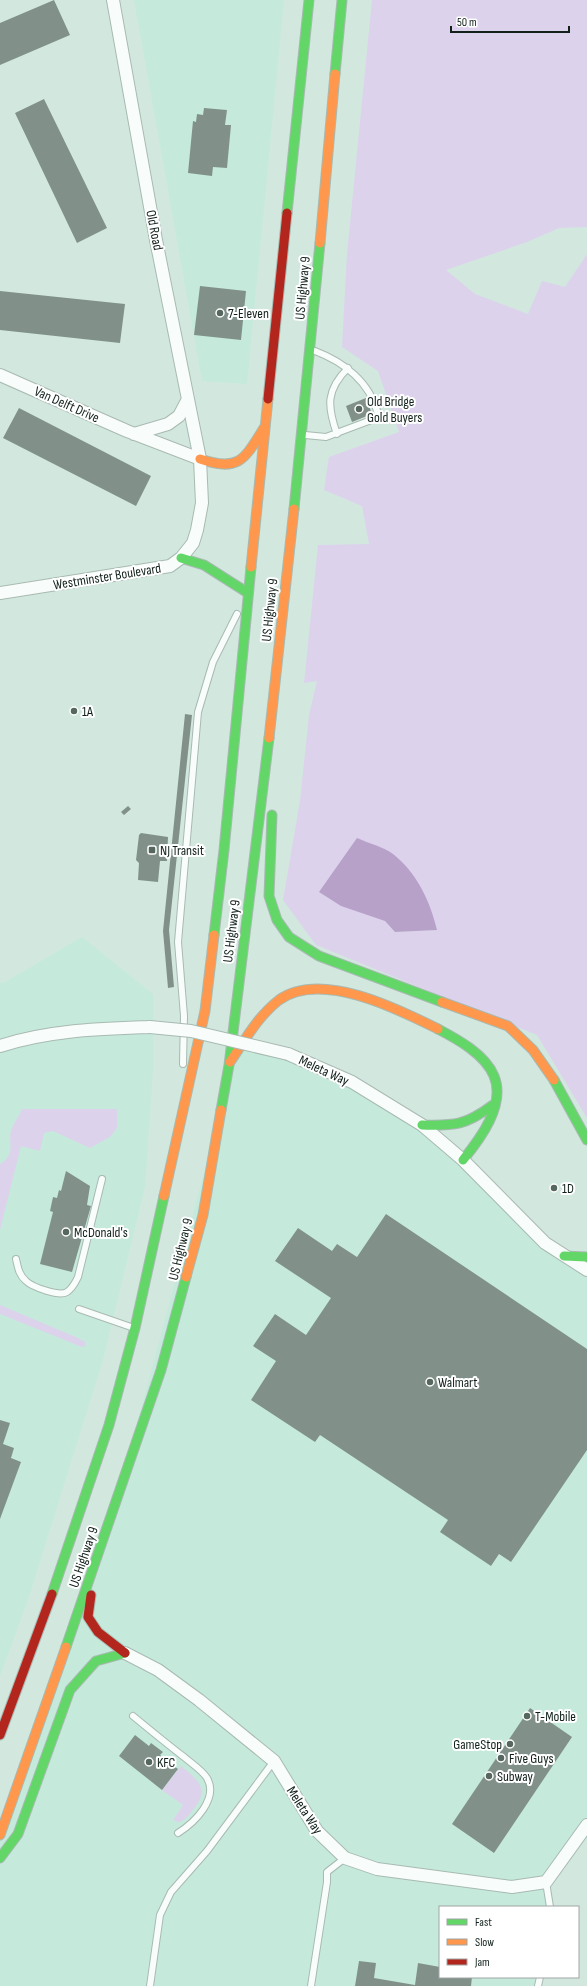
<svg xmlns="http://www.w3.org/2000/svg" width="587" height="1986" viewBox="0 0 587 1986" font-family="'Sofia Sans Condensed',sans-serif">
	<style>
		.built { fill: #c5eadb }
		.green { fill: #dcd2ec; fill-rule: evenodd }
		.water { fill: #b7a1c8 }
		.building { fill: #81918a }
		.lines { fill: none; stroke-linecap: round; stroke-linejoin: round }
		.lane-casing { stroke: #a8bab2; stroke-width: 8 }
		.street-casing { stroke: #a8bab2; stroke-width: 14 }
		.fast-casing { stroke: #a8bab2; stroke-width: 11 }
		.slow-casing { stroke: #a8bab2; stroke-width: 11 }
		.jam-casing { stroke: #a8bab2; stroke-width: 11 }
		.lane { stroke: #f8fcfa; stroke-width: 6 }
		.street { stroke: #f8fcfa; stroke-width: 12 }
		.fast { stroke: #63d668; stroke-width: 9 }
		.slow { stroke: #ff974d; stroke-width: 9 }
		.jam { stroke: #b3261e; stroke-width: 9 }
		.street-bridge-casing { stroke: #a8bab2; stroke-width: 14; stroke-linecap: butt }
		.street-bridge { stroke: #f8fcfa; stroke-width: 12 }
		.poi-dot { fill: #55675f; stroke: #fff; stroke-width: 1.5 }
		.labels { text-anchor: middle; stroke-width: 4; stroke-linejoin: round; paint-order: stroke }
		.street-label { font-size: 14px; fill: #11211a; stroke: #fff }
		.poi-label { font-size: 14px; fill: #11211a; stroke: #fff; text-anchor: start }
	</style>
	<rect width="100%" height="100%" fill="#d2e8df"/>
	<path class="built" d="M 134,0 L 284,0 L 247,384 L 202,381 Z
		M 82,937 L 153,994 L 153,1069 L 145,1187 L 103,1360 L 29,1597 L 0,1676 L 0,982 L 3,983 Z
		M 239,1041 L 288,1054 L 422,1125 L 545,1243 L 587,1270 L 587,1825 L 547,1882 L 550,1907 L 440,1907 L 440,1977 L 540,1977 L 538,1986 L 0,1986 L 0,1835 L 113,1514 Z"/>
	<path class="green" d="M 372,0 L 587,0 L 587,227 L 559,228 L 527,242 L 446,270 L 475,294 L 528,314 L 542,281 L 565,287 L 587,254 L 587,1118 L 537,1035 L 316,945 L 283,900 L 300,801 L 309,715 L 317,681 L 304,683 L 318,545 L 369,544 L 362,506 L 324,490 L 329,457 L 399,432 L 378,371 L 342,347 L 347,254 ZM 385,921 L 436,930 L 395,932 Z
		M 22,1109 L 117,1109 L 117,1128 L 110,1137 L 90,1148 L 53,1131 L 44,1133 L 40,1151 L 21,1146 L 0,1230 L 0,1164 C 18,1153 6,1140 12,1128 C 15,1121 19,1116 22,1109 Z
		M 0,1305 L 78,1338 L 85,1342 L 85,1346 L 82,1347 L 0,1314 Z
		M 181,1766 C 199,1781 211,1789 192,1811 C 188,1816 185,1821 178,1822 L 173,1820 L 183,1805 L 162,1790 Z"/>
	<path class="water" d="M 357,838 C 368,843 384,847 393,854 C 417,873 430,901 437,930 L 395,932 L 385,921 L 341,906 L 319,892 Z"/>
	<path class="building" d="M 54,0 L 70,35 L 0,65 L 0,23 Z
		M 44,99 L 107,228 L 77,243 L 15,113 Z
		M 204,108 L 227,110 L 225,125 L 231,125 L 227,168 L 213,167 L 212,176 L 188,173 L 193,121 L 196,122 L 197,114 L 203,115 Z
		M 200,286 L 246,291 L 241,340 L 194,335 Z
		M 0,291 L 125,304 L 120,343 L 0,330 Z
		M 366,398 L 372,414 L 352,422 L 346,406 Z
		M 19,408 L 151,476 L 136,506 L 3,438 Z
		M 185,714 L 192,715 L 169,930 L 174,987 L 168,988 L 163,931 Z
		M 128,806 L 131,809 L 124,815 L 121,812 Z
		M 141,833 L 168,837 L 167,861 L 160,861 L 158,882 L 138,880 L 139,863 L 136,860 L 139,835 Z
		M 66,1171 L 90,1186 L 87,1205 L 91,1206 L 72,1272 L 40,1264 L 53,1212 L 50,1211 L 53,1197 L 57,1198 L 59,1190 L 61,1191 Z
		M 386,1214 L 587,1349 L 587,1450 L 511,1562 L 499,1554 L 491,1566 L 440,1532 L 448,1520 L 320,1435 L 315,1442 L 251,1400 L 276,1361 L 253,1346 L 275,1314 L 306,1335 L 331,1298 L 275,1261 L 298,1228 L 332,1251 L 337,1244 L 357,1257 Z
		M 0,1420 L 10,1423 L 3,1444 L 14,1448 L 11,1458 L 21,1462 L 0,1519 Z
		M 530,1708 L 572,1737 L 494,1853 L 452,1824 Z
		M 135,1735 L 149,1746 L 151,1743 L 163,1752 L 160,1755 L 178,1769 L 162,1790 L 119,1756 Z
		M 359,1961 L 376,1963 L 374,1978 L 415,1985 L 418,1963 L 440,1967 L 440,1977 L 472,1977 L 471,1986 L 355,1986 Z"/>
	<g class="lines">
		<defs>
			<path id="lane" d="M 337,434 C 327,406 326,390 348,368
				M 305,435 L 326,437 L 374,419 L 378,414 C 370,382 344,362 315,351
				M 183,1064 L 184,1016 L 178,942 L 198,712 L 213,662 L 237,614
				M 16,1259 C 18,1268 19,1275 26,1281 C 32,1287 60,1297 67,1292 C 73,1288 75,1283 78,1277 L 102,1179
				M 79,1309 L 131,1327
				M 133,1716 C 150,1730 167,1744 184,1757 C 191,1763 202,1770 207,1778 C 219,1799 194,1823 178,1833
				M 546,1882 L 550,1907
				M 150,1986 L 160,1915 L 171,1892 L 207,1851 L 274,1761
				M 311,1986 L 327,1882 L 327,1872 L 345,1858
				M 538,1986 L 540,1977"/>
			<path id="street" d="M 0,375 L 127,431 L 200,459
				M 134,434 L 168,424 L 179,416 L 188,399
				M 0,593 L 170,566 L 181,558 L 193,543 L 197,530 L 202,503 L 200,459 L 156,240 L 113,0
				M 0,1046 C 49,1030 99,1029 150,1027
				M 288,1054 L 352,1082 L 422,1125 L 463,1160 L 545,1243 L 587,1270
				M 125,1653 L 158,1670 L 199,1700 L 274,1761 L 317,1831 L 345,1858 L 377,1869 L 512,1887 L 546,1882 L 587,1825"/>
			<path id="fast" d="M 335,74 L 342,0
				M 287,213 L 309,0
				M 294,509 L 320,243
				M 181,558 L 204,565 L 248,593
				M 272,815 L 269,896 L 277,920 L 289,937 L 319,956 L 442,1002
				M 214,935 L 224,850 L 251,567
				M 438,1029 C 457,1039 485,1054 494,1076 C 506,1105 480,1139 463,1160
				M 554,1080 L 587,1140
				M 221,1110 L 229,1065 L 269,738
				M 422,1125 C 455,1126 466,1125 493,1105
				M 564,1256 L 587,1257
				M 52,1594 L 109,1425 L 135,1328 L 164,1196
				M 66,1647 L 161,1370 L 186,1277
				M 0,1858 L 18,1834 L 70,1690 L 96,1661 L 125,1653"/>
			<path id="slow" d="M 320,243 L 335,74
				M 200,459 C 239,472 244,460 264,428
				M 251,567 L 268,399
				M 269,738 L 294,509
				M 442,1002 L 508,1026 L 533,1050 L 554,1080
				M 230,1062 C 245,1040 258,1016 279,1000 C 321,970 398,1009 438,1029
				M 164,1196 L 205,1011 L 214,935
				M 186,1277 L 203,1215 L 221,1110
				M 0,1835 L 66,1647"/>
			<path id="jam" d="M 268,399 L 287,213
				M 91,1595 L 88,1617 L 98,1632 L 125,1653
				M 0,1735 L 52,1594"/>
		</defs>
		<use href="#lane" class="lane-casing"/>
		<use href="#street" class="street-casing"/>
		<use href="#fast" class="fast-casing"/>
		<use href="#slow" class="slow-casing"/>
		<use href="#jam" class="jam-casing"/>
		<use href="#lane" class="lane"/>
		<use href="#street" class="street"/>
		<use href="#fast" class="fast"/>
		<use href="#slow" class="slow"/>
		<use href="#jam" class="jam"/>
		<defs>
			<path id="street-bridge" d="M 150,1027 L 191,1031 L 288,1054"/>
		</defs>
		<use href="#street-bridge" class="street-bridge-casing"/>
		<use href="#street-bridge" class="street-bridge"/>
	</g>
	<g class="poi-dot">
		<circle cx="220" cy="313" r="4"/>
		<circle cx="359" cy="409" r="4"/>
		<circle cx="74" cy="711" r="4"/>
		<rect x="148" y="846" width="8" height="8" rx="2"/>
		<circle cx="554" cy="1188" r="4"/>
		<circle cx="66" cy="1232" r="4"/>
		<circle cx="430" cy="1382" r="4"/>
		<circle cx="527" cy="1716" r="4"/>
		<circle cx="510" cy="1744" r="4"/>
		<circle cx="501" cy="1758" r="4"/>
		<circle cx="149" cy="1762" r="4"/>
		<circle cx="489" cy="1776" r="4"/>
	</g>
	<g class="labels">
		<g class="street-label">
			<text transform="translate(155 230) rotate(79)" y="5">Old Road</text>
			<text transform="translate(302 288) rotate(-85)" y="5">US Highway 9</text>
			<text transform="translate(67 404) rotate(24)" y="5">Van Delft Drive</text>
			<text transform="translate(107 576) rotate(-9)" y="5">Westminster Boulevard</text>
			<text transform="translate(269 610) rotate(-84)" y="5">US Highway 9</text>
			<text transform="translate(231 931) rotate(-83)" y="5">US Highway 9</text>
			<text transform="translate(324 1070) rotate(25)" y="5">Meleta Way</text>
			<text transform="translate(180 1249) rotate(-76)" y="5">US Highway 9</text>
			<text transform="translate(83 1557) rotate(-71)" y="5">US Highway 9</text>
			<text transform="translate(305 1810) rotate(57)" y="5">Meleta Way</text>
		</g>
		<g class="poi-label">
			<text x="228" y="318">7-Eleven</text>
			<text x="367" y="406">Old Bridge<tspan x="367" dy="16">Gold Buyers</tspan></text>
			<text x="82" y="716">1A</text>
			<text x="160" y="855">NJ Transit</text>
			<text x="562" y="1193">1D</text>
			<text x="74" y="1237">McDonald's</text>
			<text x="438" y="1387">Walmart</text>
			<text x="535" y="1721">T-Mobile</text>
			<text x="502" y="1749" text-anchor="end">GameStop</text>
			<text x="509" y="1763">Five Guys</text>
			<text x="157" y="1767">KFC</text>
			<text x="497" y="1781">Subway</text>
		</g>
	</g>
	<rect x="439" y="1906" width="140" height="72" fill="#ffffff" stroke="#a0a6a3"/>
	<rect x="447" y="1919" width="20" height="6" fill="#63d668" stroke="#a0a6a3"/>
	<text x="475" y="1926" font-size="12" fill="#11211a">Fast</text>
	<rect x="447" y="1939" width="20" height="6" fill="#ff974d" stroke="#a0a6a3"/>
	<text x="475" y="1946" font-size="12" fill="#11211a">Slow</text>
	<rect x="447" y="1959" width="20" height="6" fill="#b3261e" stroke="#a0a6a3"/>
	<text x="475" y="1966" font-size="12" fill="#11211a">Jam</text>
	<path d="M451 26v6h118v-6" fill="none" stroke="#11211a" stroke-width="2"/>
	<text x="457" y="26" font-size="12" fill="#11211a" stroke="#ffffff" stroke-width="3" paint-order="stroke">50 m</text>
</svg>
